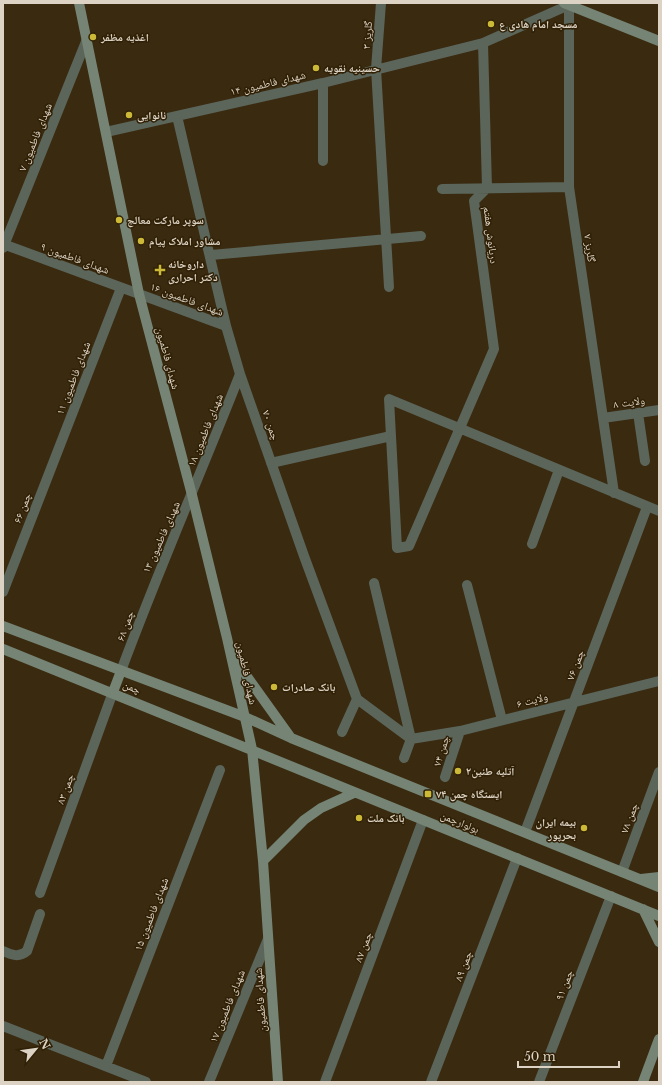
<svg xmlns="http://www.w3.org/2000/svg" width="662" height="1085" viewBox="0 0 662 1085" font-family="'Libre Baskerville','Noto Naskh Arabic',serif">
	<style>
		.lines { fill: none; stroke-linecap: round; stroke-linejoin: round }
		.street { stroke: #5b655a; stroke-width: 10 }
		.secondary { stroke: #758474; stroke-width: 10 }
		.poi-dot { fill: #cdb938; stroke: #2f2006; stroke-width: 1.5 }
		.labels { text-anchor: middle; stroke-width: 3; stroke-linejoin: round; paint-order: stroke }
		.poi-label { font-size: 11px; font-weight: bold; fill: #ddd3c4; stroke: #2f2006; text-anchor: start }
		.street-label { font-size: 11px; fill: #ddd3c4; stroke: #2f2006 }
	</style>
	<rect width="100%" height="100%" fill="#392a10"/>
	<g class="lines">
		<path class="street" d="M 381,3 L 376,69 L 389,287
			M 569,3 L 569,187 L 614,493
			M 483,43 L 487,188 L 474,201 L 494,349 L 409,546 L 397,548 L 389,399 L 659,511
			M 323,83 L 323,161
			M 177,116 L 226,326 L 240,374 L 304,556 L 357,699 L 342,732
			M 106,132 L 323,83 L 483,43 L 569,5
			M 442,189 L 569,187
			M 3,244 L 226,326
			M 3,248 L 87,39
			M 211,255 L 421,236
			M 638,413 L 645,461
			M 603,418 L 659,410
			M 271,463 L 391,436
			M 532,544 L 559,470
			M 374,583 L 411,739
			M 467,585 L 502,720
			M 3,592 L 121,288
			M 121,671 C 158,571 201,473 240,374
			M 357,699 L 411,739
			M 411,739 L 460,731 L 659,681
			M 404,758 L 411,739
			M 445,777 L 460,731
			M 525,832 L 647,507
			M 622,872 L 659,772
			M 40,893 L 113,692
			M 3,951 C 12,955 19,958 27,951 L 40,914
			M 3,1026 L 146,1082
			M 106,1066 L 220,770
			M 209,1082 L 268,939
			M 325,1082 L 423,820
			M 431,1082 L 517,858
			M 539,1082 L 611,896"/>
		<path class="secondary" d="M 79,3 L 139,294 L 192,495 L 227,638 L 252,749 L 263,861 L 278,1082
			M 564,3 L 659,41
			M 3,626 L 245,717 L 291,738 L 659,887
			M 3,649 L 659,916
			M 235,653 L 243,671 L 291,738
			M 113,692 L 121,671
			M 263,861 L 304,820 L 321,808 L 354,793
			M 641,879 L 659,877
			M 643,909 L 659,942
			M 643,1082 L 659,1039"/>
	</g>
	<g class="poi-dot">
		<circle cx="491" cy="24" r="4"/>
		<circle cx="93" cy="37" r="4"/>
		<circle cx="316" cy="68" r="4"/>
		<circle cx="129" cy="115" r="4"/>
		<circle cx="119" cy="220" r="4"/>
		<circle cx="141" cy="241" r="4"/>
		<path d="M158 264h4v4h4v4h-4v4h-4v-4h-4v-4h4z"/>
		<circle cx="274" cy="687" r="4"/>
		<circle cx="458" cy="771" r="4"/>
		<rect x="424" y="790" width="8" height="8" rx="2"/>
		<circle cx="359" cy="818" r="4"/>
		<circle cx="584" cy="828" r="4"/>
	</g>
	<g class="labels">
		<g class="poi-label">
			<text x="499" y="28">مسجد امام هادی ع</text>
			<text x="101" y="41">اغذیه مظفر</text>
			<text x="324" y="72">حسینیه نقویه</text>
			<text x="137" y="119">نانوایی</text>
			<text x="127" y="224">سوپر مارکت معالج</text>
			<text x="149" y="245">مشاور املاک پیام</text>
			<text x="168" y="268">داروخانه<tspan x="168" dy="13">دکتر احراری</tspan></text>
			<text x="282" y="691">بانک صادرات</text>
			<text x="466" y="775">آتلیه طنین۲</text>
			<text x="436" y="798">ایستگاه چمن ۷۴</text>
			<text x="367" y="822">بانک ملت</text>
			<text x="576" y="826" text-anchor="end">بيمه ايران<tspan x="576" dy="13">بحرپور</tspan></text>
		</g>
		<g class="street-label">
			<text transform="translate(367 35) rotate(-86)" y="4">گلریز ۳</text>
			<text transform="translate(268 83) rotate(-13)" y="4">شهدای فاطمیون ۱۴</text>
			<text transform="translate(35 137) rotate(-68)" y="4">شهدای فاطمیون ۷</text>
			<text transform="translate(491 235) rotate(83)" y="4">دریانوش هفتم</text>
			<text transform="translate(590 248) rotate(82)" y="4">گلریز ۷</text>
			<text transform="translate(75 258) rotate(20)" y="4">شهدای فاطمیون ۹</text>
			<text transform="translate(187 299) rotate(20)" y="4">شهدای فاطمیون ۱۶</text>
			<text transform="translate(168 358) rotate(75)" y="4">شهدای فاطمیون</text>
			<text transform="translate(73 378) rotate(-69)" y="4">شهدای فاطمیون ۱۱</text>
			<text transform="translate(629 402) rotate(-8)" y="4">ولایت ۸</text>
			<text transform="translate(271 425) rotate(71)" y="4">چمن ۷۰</text>
			<text transform="translate(205 430) rotate(-68)" y="4">شهدای فاطمیون ۱۸</text>
			<text transform="translate(22 508) rotate(-69)" y="4">چمن ۶۶</text>
			<text transform="translate(161 537) rotate(-66)" y="4">شهدای فاطمیون ۱۳</text>
			<text transform="translate(125 626) rotate(-70)" y="4">چمن ۶۸</text>
			<text transform="translate(575 665) rotate(-69)" y="4">چمن ۷۶</text>
			<text transform="translate(247 673) rotate(78)" y="4">شهدای فاطمیون</text>
			<text transform="translate(132 687) rotate(22)" y="4">چمن</text>
			<text transform="translate(532 700) rotate(-15)" y="4">ولایت ۶</text>
			<text transform="translate(441 751) rotate(-73)" y="4">چمن ۷۴</text>
			<text transform="translate(65 789) rotate(-70)" y="4">چمن ۸۳</text>
			<text transform="translate(629 818) rotate(-69)" y="4">چمن ۷۸</text>
			<text transform="translate(460 822) rotate(22)" y="4">بولوارچمن</text>
			<text transform="translate(151 914) rotate(-69)" y="4">شهدای فاطمیون ۱۵</text>
			<text transform="translate(363 947) rotate(-69)" y="4">چمن ۸۷</text>
			<text transform="translate(463 966) rotate(-69)" y="4">چمن ۸۹</text>
			<text transform="translate(564 985) rotate(-69)" y="4">چمن ۹۱</text>
			<text transform="translate(260 1000) rotate(-94)" y="4">شهدای فاطمیون</text>
			<text transform="translate(227 1006) rotate(-68)" y="4">شهدای فاطمیون ۱۷</text>
		</g>
	</g>
	<rect width="662" height="1085" fill="none" stroke="#ddd3c4" stroke-width="8"/>
	<g transform="translate(36 1049) rotate(61)" stroke="#2f2006" stroke-width="3" paint-order="stroke">
	<path d="M0-3L7 15L0 10L-7 15Z" fill="#ddd3c4"/>
	<text y="-6" font-size="11" font-weight="bold" text-anchor="middle" fill="#ddd3c4">N</text>
	</g>
	<path d="M518 1061v6h101v-6" fill="none" stroke="#ddd3c4" stroke-width="2"/>
	<text x="524" y="1061" font-size="12" fill="#ddd3c4" stroke="#2f2006" stroke-width="3" paint-order="stroke">50 m</text>
</svg>
